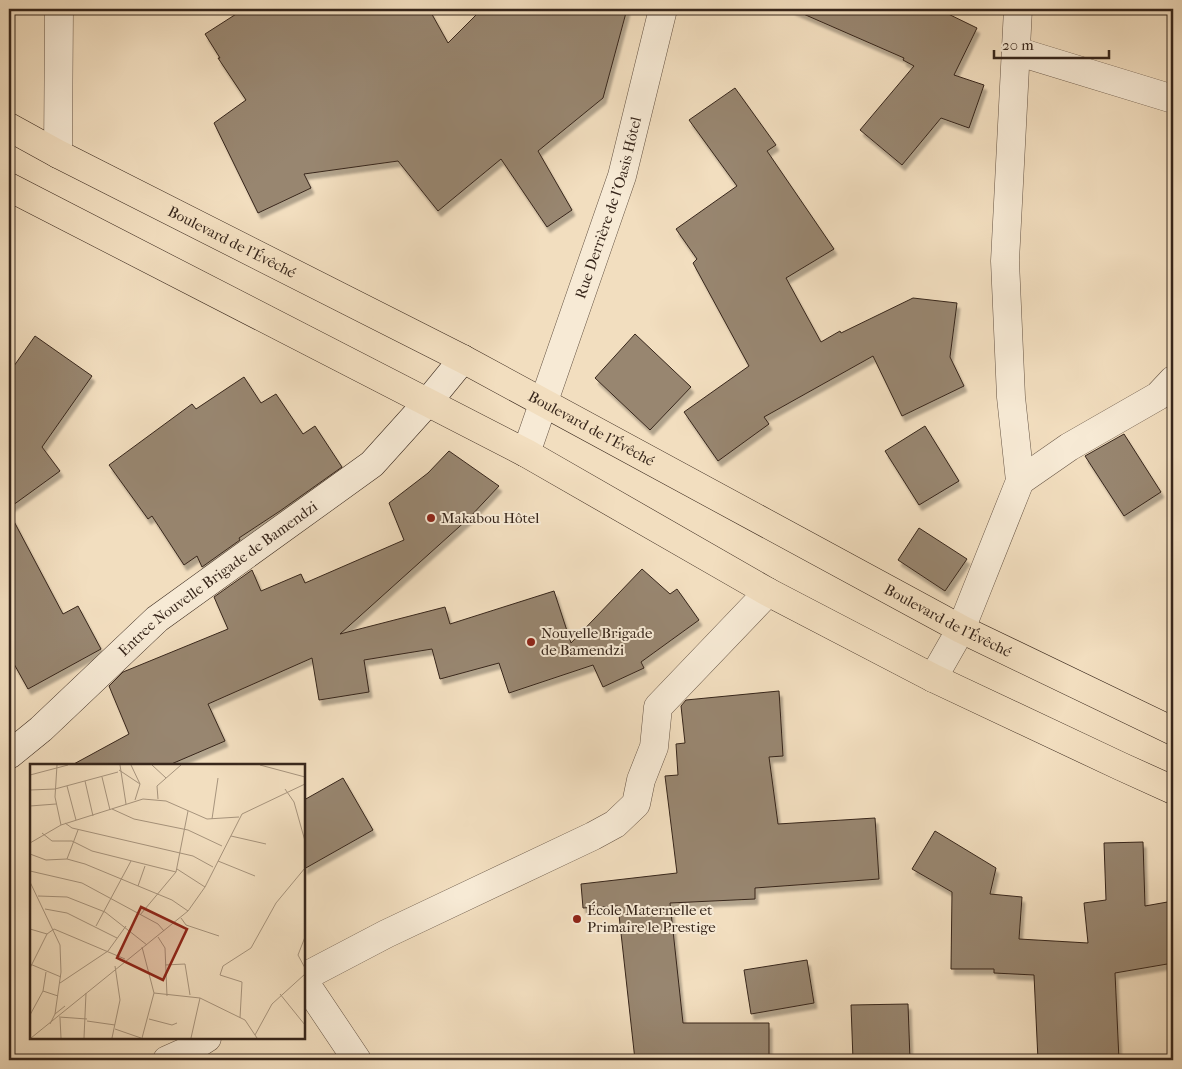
<svg xmlns="http://www.w3.org/2000/svg" width="1182" height="1069" viewBox="0 0 1182 1069" font-family="'IM FELL French Canon',serif">
	<style>
		.building { fill: #988670; stroke: #37261b; filter: url(#shadow) }
		.lines { fill: none; stroke-linecap: round; stroke-linejoin: round }
		.street-casing { stroke: #665444; stroke-width: 29 }
		.secondary-casing { stroke: #37261b; stroke-width: 29 }
		.primary-casing { stroke: #37261b; stroke-width: 29 }
		.street { stroke: #f7ead5; stroke-width: 28 }
		.secondary { stroke: #f7ead5; stroke-width: 28 }
		.primary { stroke: #f2debf; stroke-width: 28 }
		.poi-dot { fill: #8f2418; stroke: #f7ead5; stroke-width: 2 }
		.labels { text-anchor: middle; stroke-width: 4; stroke-linejoin: round; paint-order: stroke }
		.street-label { font-size: 15px; fill: #37261b; stroke: #f7ead5 }
		.poi-label { font-size: 15px; fill: #37261b; stroke: #f7ead5; text-anchor: start }
		.inset-road { fill: none; stroke: #a7947d; stroke-width: 1 }
		.view { fill: #8f2418; fill-opacity: 0.15; stroke: #8f2418; stroke-width: 2.5 }
		.inset-edge { fill: none; stroke: #37261b; stroke-width: 2.5 }
	</style>
	<defs>
		<filter id="shadow"><feDropShadow dx="3" dy="5.5" stdDeviation="1" flood-color="#0004"/></filter>
	</defs>
	<rect width="100%" height="100%" fill="#f2debf"/>
	<filter id="stains"><feTurbulence type="fractalNoise" baseFrequency=".004" numOctaves="4"/><feColorMatrix values="0 0 0 0 .2 0 0 0 0 .09 0 0 0 0 .02 0 0 0 .5 -.17"/></filter>
	<radialGradient id="worn" r=".72"><stop offset=".6" stop-color="#630" stop-opacity="0"/><stop offset="1" stop-color="#630" stop-opacity=".3"/></radialGradient>
	<path class="building" d="M 244,9 L 429,9 L 448,43 L 482,9 L 627,9 L 603,98 L 538,151 L 572,210 L 547,227 L 501,159 L 438,211 L 398,161 L 304,174 L 311,188 L 258,213 L 214,123 L 246,100 L 218,58 L 220,58 L 205,34 Z
		M 792,9 L 938,9 L 977,28 L 954,75 L 984,85 L 969,128 L 941,118 L 902,165 L 860,130 L 914,66 L 903,60 L 904,58 Z
		M 735,88 L 776,145 L 767,151 L 834,249 L 786,278 L 821,342 L 840,331 L 841,333 L 913,298 L 957,303 L 950,357 L 964,386 L 902,416 L 873,356 L 764,417 L 769,424 L 718,461 L 684,412 L 749,366 L 693,263 L 697,259 L 676,229 L 737,186 L 689,120 Z
		M 635,334 L 691,387 L 650,430 L 595,378 Z
		M 35,336 L 92,376 L 42,447 L 60,471 L 9,508 L 9,373 Z
		M 244,377 L 261,403 L 276,394 L 303,434 L 315,426 L 342,467 L 280,511 L 239,538 L 240,540 L 202,567 L 197,556 L 184,565 L 152,516 L 148,519 L 109,465 L 192,404 L 196,409 Z
		M 925,426 L 959,481 L 919,505 L 885,451 Z
		M 1124,434 L 1161,492 L 1124,516 L 1085,456 Z
		M 449,451 L 499,486 L 469,518 L 340,634 L 445,607 L 450,624 L 554,591 L 571,643 L 642,569 L 670,594 L 677,589 L 699,620 L 641,662 L 644,668 L 603,687 L 593,665 L 509,693 L 499,663 L 440,679 L 432,649 L 364,660 L 369,692 L 319,700 L 312,658 L 208,704 L 225,741 L 169,765 L 72,765 L 129,734 L 109,686 L 123,672 L 228,629 L 214,597 L 252,570 L 261,591 L 301,574 L 305,583 L 404,540 L 389,503 L 428,473 Z
		M 9,512 L 63,614 L 78,606 L 101,649 L 28,689 L 9,655 Z
		M 919,528 L 967,559 L 945,591 L 898,560 Z
		M 779,691 L 783,756 L 769,757 L 778,824 L 875,818 L 879,879 L 755,888 L 755,899 L 670,903 L 683,1023 L 769,1023 L 769,1060 L 635,1060 L 618,906 L 583,908 L 581,884 L 677,873 L 665,776 L 678,775 L 676,744 L 685,743 L 681,706 L 686,700 Z
		M 343,778 L 373,830 L 304,869 L 304,800 Z
		M 935,831 L 996,868 L 990,894 L 1022,897 L 1019,939 L 1088,943 L 1084,903 L 1106,900 L 1104,843 L 1143,842 L 1145,906 L 1173,901 L 1173,963 L 1115,973 L 1119,1060 L 1038,1060 L 1034,975 L 994,973 L 994,969 L 951,969 L 952,892 L 912,869 Z
		M 807,960 L 814,1003 L 751,1014 L 744,970 Z
		M 908,1004 L 910,1060 L 853,1060 L 851,1005 Z"/>
	<g class="lines">
		<defs>
			<g id="street">
				<path d="M 1016,51 L 1173,99"/>
				<path d="M 58,154 L 59,9"/>
				<path id="s1" d="M 526,453 L 622,176 L 663,9"/>
				<path d="M 1020,481 L 1069,447 L 1158,396 L 1173,380"/>
				<path d="M 933,678 L 961,629 L 1020,481 L 1011,397 L 1005,261 L 1018,9"/>
				<path d="M 304,977 L 386,934 L 593,836 L 615,824 L 636,804 L 641,780 L 654,747 L 658,707 L 768,592"/>
				<path d="M 304,981 L 357,1060"/>
				<path d="M 167,1060 L 185,1052 L 207,1038"/>
			</g>
			<g id="secondary">
				<path id="s2" d="M 9,755 L 41,729 L 157,619 L 372,464 L 427,403 L 463,359"/>
			</g>
			<g id="primary">
				<path id="s3" d="M 9,127 L 58,154 L 463,359 L 961,629 L 1173,731"/>
				<path d="M 9,187 L 526,453 L 768,592 L 933,678 L 1120,766 L 1173,790"/>
			</g>
		</defs>
		<use href="#street" class="street-casing"/>
		<use href="#secondary" class="secondary-casing"/>
		<use href="#primary" class="primary-casing"/>
		<use href="#street" class="street"/>
		<use href="#secondary" class="secondary"/>
		<use href="#primary" class="primary"/>
	</g>
	<g class="poi-dot">
		<circle cx="431" cy="518" r="5"/>
		<circle cx="531" cy="642" r="5"/>
		<circle cx="577" cy="919" r="5"/>
	</g>
	<g class="labels">
		<g class="street-label">
			<text dy="5" stroke="none"><textPath href="#s1" startOffset="259">Rue Derrière de l'Oasis Hôtel</textPath></text>
			<text dy="5" stroke="none"><textPath href="#s3" startOffset="251">Boulevard de l'Évêché</textPath></text>
			<text dy="5" stroke="none"><textPath href="#s3" startOffset="656">Boulevard de l'Évêché</textPath></text>
			<text dy="5" stroke="none"><textPath href="#s2" startOffset="274">Entree Nouvelle Brigade de Bamendzi</textPath></text>
			<text dy="5" stroke="none"><textPath href="#s3" startOffset="1061">Boulevard de l'Évêché</textPath></text>
		</g>
		<g class="poi-label">
			<text x="441" y="523">Makabou Hôtel</text>
			<text x="541" y="638">Nouvelle Brigade<tspan x="541" dy="17">de Bamendzi</tspan></text>
			<text x="587" y="915">École Maternelle et<tspan x="587" dy="17">Primaire le Prestige</tspan></text>
		</g>
	</g>
	<g transform="translate(30 764)">
		<rect width="275" height="275" fill="#f2debf"/>
		<path class="inset-road" d="M 27,1 L 25,33 L 31,61M 90,1 L 96,40M 101,1 L 110,20M 122,1 L 136,14M 230,1 L 275,13M 89,6 L 110,20 L 105,36M 0,11 L 38,1M 72,13 L 80,46M 55,17 L 63,52M 37,22 L 46,56M 255,25 L 264,38 L 275,77M 0,26 L 25,25 L 88,8M 128,35 L 127,22 L 151,1M 0,42 L 26,40M 82,45 L 104,55 L 158,66 L 192,82M 182,55 L 188,14M 35,59 L 42,64 L 163,92 L 183,103M 12,69 L 22,77 L 42,77 L 62,87 L 146,108M 201,72 L 236,80M 0,79 L 31,61 L 113,35 L 136,37 L 177,55 L 209,53M 0,90 L 16,96 L 37,95 L 55,100 L 142,136 L 158,147M 37,95 L 48,66M 188,97 L 225,112M 147,105 L 175,123M 0,107 L 52,119 L 128,160 L 134,167M 0,118 L 30,181 L 31,208 L 25,250M 108,122 L 115,102M 8,132 L 37,133 L 75,148 L 117,181M 15,145 L 37,149 L 87,174M 110,151 L 146,108 L 158,47M 151,154 L 156,161 L 189,172M 66,162 L 101,97M 0,165 L 17,170 L 24,165 L 95,195M 128,173 L 135,184 L 137,232M 275,173 L 268,191 L 275,204M 112,183 L 124,229 L 170,234 L 215,256 L 227,274M 0,200 L 31,213M 135,201 L 155,200 L 160,231M 0,204 L 17,170M 30,219 L 78,187 L 96,162M 13,227 L 28,232M 250,230 L 275,261M 0,251 L 13,227 L 16,208M 29,253 L 57,255M 30,254 L 31,274M 210,254 L 212,218 L 190,211 L 193,202 L 221,184 L 246,139 L 275,104M 119,255 L 142,261 L 147,259M 57,257 L 85,261M 20,260 L 25,250 L 35,242M 85,265 L 111,274M 225,271 L 242,240 L 275,210M 1,274 L 158,147 L 175,123 L 212,50 L 275,20M 54,274 L 56,229M 82,274 L 90,236 L 85,202M 112,274 L 124,229M 161,274 L 170,234"/>
		<path class="view" d="M 111,143 L 157,165 L 133,216 L 87,194 Z"/>
		<rect width="275" height="275" class="inset-edge"/>
	</g>
	<rect width="1182" height="1069" fill="none" stroke="#f2debf" stroke-width="30"/>
	<rect x="10" y="10" width="1162" height="1049" fill="none" stroke="#37261b" stroke-width="2.5"/>
	<rect x="15" y="15" width="1152" height="1039" fill="none" stroke="#37261b"/>
	<path d="M994 50v8h115v-8" fill="none" stroke="#37261b" stroke-width="2.5"/>
	<text x="1002" y="50" font-size="15" fill="#37261b" stroke="#f7ead5" stroke-width="4" paint-order="stroke">20 m</text>
	<rect width="100%" height="100%" filter="url(#stains)"/>
	<rect width="100%" height="100%" fill="url(#worn)"/>
</svg>
